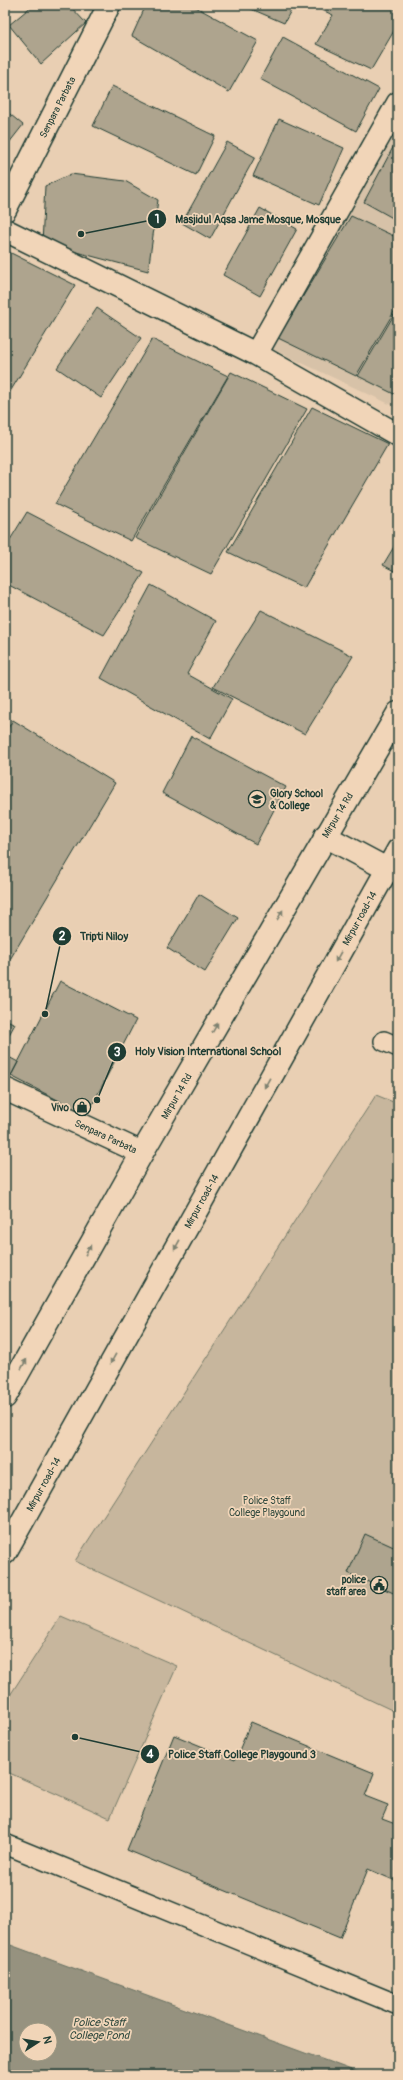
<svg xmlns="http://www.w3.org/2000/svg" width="403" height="2080" viewBox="0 0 403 2080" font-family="Pangolin,sans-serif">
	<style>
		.built { fill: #d7c2a8 }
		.green { fill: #c7b69d; stroke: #737a68 }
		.water { fill: #96927f; stroke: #667061; fill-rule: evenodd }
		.building { fill: #aea48e; stroke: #1f3d34 }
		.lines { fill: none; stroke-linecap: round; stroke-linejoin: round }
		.service-casing { stroke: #1f3d34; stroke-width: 22 }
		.minor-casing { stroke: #1f3d34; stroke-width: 25 }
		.tertiary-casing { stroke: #1f3d34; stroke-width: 25 }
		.primary-casing { stroke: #1f3d34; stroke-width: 25 }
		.service { stroke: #f1d5b8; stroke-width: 19 }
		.minor { stroke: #f1d5b8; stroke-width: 22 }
		.tertiary { stroke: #f1d5b8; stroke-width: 22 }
		.primary { stroke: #f1d5b8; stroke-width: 22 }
		.oneway { fill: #7d816f }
		.labels { text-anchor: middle; stroke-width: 3.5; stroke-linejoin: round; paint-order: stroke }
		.street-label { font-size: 10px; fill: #1f3d34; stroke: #f1d5b8 }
		.poi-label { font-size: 10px; font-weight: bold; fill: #1f3d34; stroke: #f1d5b8; text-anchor: end }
		.park-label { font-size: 10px; fill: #30493e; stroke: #f1d5b8 }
		.water-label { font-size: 11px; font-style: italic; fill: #314a3f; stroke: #f1d5b8 }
		.leader { fill: none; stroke: #1f3d34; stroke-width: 1.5 }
		.callout-dot { fill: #1f3d34; stroke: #f1d5b8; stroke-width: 1.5 }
		.mark-label { font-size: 12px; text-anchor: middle; font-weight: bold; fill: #fff }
		.callout-label { font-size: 11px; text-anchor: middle; font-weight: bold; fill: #1f3d34; stroke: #f1d5b8; stroke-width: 3.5; stroke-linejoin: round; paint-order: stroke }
	</style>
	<rect width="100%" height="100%" fill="#e9cfb3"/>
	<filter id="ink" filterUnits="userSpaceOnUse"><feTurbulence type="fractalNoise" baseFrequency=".025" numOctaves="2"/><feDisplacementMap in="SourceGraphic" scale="8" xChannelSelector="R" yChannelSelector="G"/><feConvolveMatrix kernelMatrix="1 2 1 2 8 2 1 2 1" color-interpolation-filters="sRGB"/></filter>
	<g filter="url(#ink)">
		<path class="built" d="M 398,125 L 398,408 L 270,348 Z"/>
		<path class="green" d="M 376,1095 L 398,1104 L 398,1713 L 75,1561 Z
			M 61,1616 L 177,1666 L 110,1818 L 5,1771 L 5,1703 Z"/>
		<path class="water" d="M 5,1943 L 365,2075 L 5,2075 ZM 26,2030 L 50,2030 L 50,2054 L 26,2054 Z"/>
		<path class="building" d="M 33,5 L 69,5 L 86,23 L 41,64 L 9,25 Z
			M 146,5 L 192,5 L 258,41 L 229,92 L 132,36 Z
			M 242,5 L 294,5 L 284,23 Z
			M 311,5 L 398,5 L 398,24 L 371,70 L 316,44 L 333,15 Z
			M 283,37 L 379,89 L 356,131 L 260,79 Z
			M 112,86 L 215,136 L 196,175 L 93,126 Z
			M 5,110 L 23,125 L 5,148 Z
			M 279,119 L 344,148 L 319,205 L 253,176 Z
			M 398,138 L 398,221 L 364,202 Z
			M 227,142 L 255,157 L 210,239 L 182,223 Z
			M 71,174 L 125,181 L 158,200 L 148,271 L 42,243 L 45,186 Z
			M 260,208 L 297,229 L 260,296 L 223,275 Z
			M 351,216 L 398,238 L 398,305 L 356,376 L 278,338 Z
			M 5,250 L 75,285 L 5,400 Z
			M 97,308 L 141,338 L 101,398 L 57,368 Z
			M 398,308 L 398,396 L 358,376 Z
			M 152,339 L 228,376 L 131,541 L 55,504 Z
			M 231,372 L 307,409 L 211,574 L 135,538 Z
			M 312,407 L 388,444 L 304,588 L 228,552 Z
			M 27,512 L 144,573 L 104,635 L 5,583 L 5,548 Z
			M 398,540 L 398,573 L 383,565 Z
			M 151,585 L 216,621 L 187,674 L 232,699 L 210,739 L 101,678 Z
			M 261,610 L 353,656 L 305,734 L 213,687 Z
			M 13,720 L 115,783 L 9,961 L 5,959 L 5,733 Z
			M 191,736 L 286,787 L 256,844 L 162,793 Z
			M 199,894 L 238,918 L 205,972 L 167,948 Z
			M 60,981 L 136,1020 L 87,1115 L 11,1076 Z
			M 5,1019 L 15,1024 L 5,1042 Z
			M 5,1055 L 18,1062 L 8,1081 L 5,1080 Z
			M 365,1534 L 398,1549 L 398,1595 L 348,1573 Z
			M 251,1722 L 374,1773 L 365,1796 L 388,1805 L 382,1819 L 398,1825 L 398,1882 L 368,1869 L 340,1938 L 127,1850 L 174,1735 L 235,1760 Z"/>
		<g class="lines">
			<defs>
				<path id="service" d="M 384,1041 L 398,1047
					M 5,1844 L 398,2005"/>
				<path id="minor" d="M 5,210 L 109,5
					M 5,230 L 256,354 L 398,435
					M 256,354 L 398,103
					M 5,1089 L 142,1153"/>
				<path id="tertiary" d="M 325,836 L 387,869 L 398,872"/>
				<path id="primary" d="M 5,1397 L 142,1153 L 398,713
					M 5,1553 L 398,850"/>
			</defs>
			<use href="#service" class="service-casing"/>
			<use href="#minor" class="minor-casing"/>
			<use href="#tertiary" class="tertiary-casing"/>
			<use href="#primary" class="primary-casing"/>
			<use href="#service" class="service"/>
			<use href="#minor" class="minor"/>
			<use href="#tertiary" class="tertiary"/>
			<use href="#primary" class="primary"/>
		</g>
		<defs><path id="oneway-solid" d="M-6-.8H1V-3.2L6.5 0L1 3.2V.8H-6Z"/></defs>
		<g class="oneway">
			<use href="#oneway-solid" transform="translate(280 915) rotate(-60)"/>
			<use href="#oneway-solid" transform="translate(338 957) rotate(119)"/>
			<use href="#oneway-solid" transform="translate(215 1028) rotate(-60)"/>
			<use href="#oneway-solid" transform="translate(267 1083) rotate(119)"/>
			<use href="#oneway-solid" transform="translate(177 1245) rotate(119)"/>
			<use href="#oneway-solid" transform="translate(88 1250) rotate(-61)"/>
			<use href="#oneway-solid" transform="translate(113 1359) rotate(119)"/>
			<use href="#oneway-solid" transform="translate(24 1364) rotate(-61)"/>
		</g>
	</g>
	<defs>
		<symbol id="university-ring" viewBox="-11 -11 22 22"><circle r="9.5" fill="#f1d5b8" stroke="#1f3d34" stroke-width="1.5"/><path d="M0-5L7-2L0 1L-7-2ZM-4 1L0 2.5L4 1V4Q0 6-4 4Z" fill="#1f3d34"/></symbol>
		<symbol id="shop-ring" viewBox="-11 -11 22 22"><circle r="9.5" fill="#f1d5b8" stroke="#1f3d34" stroke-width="1.5"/><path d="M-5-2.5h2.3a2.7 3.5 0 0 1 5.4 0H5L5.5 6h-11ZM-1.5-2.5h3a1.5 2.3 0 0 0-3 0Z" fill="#1f3d34"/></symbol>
		<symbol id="civic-ring" viewBox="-11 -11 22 22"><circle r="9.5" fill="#f1d5b8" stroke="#1f3d34" stroke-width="1.5"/><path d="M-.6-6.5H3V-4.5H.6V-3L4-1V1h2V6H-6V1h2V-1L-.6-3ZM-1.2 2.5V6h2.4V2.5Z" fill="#1f3d34"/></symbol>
	</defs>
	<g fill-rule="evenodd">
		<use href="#university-ring" x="247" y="789" width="20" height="20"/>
		<use href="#shop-ring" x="72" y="1097" width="20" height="20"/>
		<use href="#civic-ring" x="369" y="1575" width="20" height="20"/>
	</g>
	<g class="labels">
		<g class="street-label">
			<text transform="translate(57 107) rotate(-63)" y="4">Senpara Parbata</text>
			<text transform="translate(337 815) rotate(-59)" y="4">Mirpur 14 Rd</text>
			<text transform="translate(359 918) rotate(-61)" y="4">Mirpur road-14</text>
			<text transform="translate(176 1096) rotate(-60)" y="4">Mirpur 14 Rd</text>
			<text transform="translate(106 1136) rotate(25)" y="4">Senpara Parbata</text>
			<text transform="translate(201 1201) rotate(-61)" y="4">Mirpur road-14</text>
			<text transform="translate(43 1484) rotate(-61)" y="4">Mirpur road-14</text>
		</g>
		<g class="poi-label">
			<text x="270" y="797" text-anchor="start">Glory School<tspan x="270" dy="12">&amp; College</tspan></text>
			<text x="69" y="1111">Vivo</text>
			<text x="366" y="1583">police<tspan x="366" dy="12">staff area</tspan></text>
		</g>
		<g class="park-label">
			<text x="267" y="1504">Police Staff<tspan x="267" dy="12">College Playgound</tspan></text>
		</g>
		<g class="water-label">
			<text x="99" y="2026">Police Staff<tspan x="99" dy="13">College Pond</tspan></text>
		</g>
	</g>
	<path class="leader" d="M81 234L157 219M45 1014L62 936M97 1100L117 1052M75 1737L150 1754"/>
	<g class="callout-dot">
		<circle cx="81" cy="234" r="4"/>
		<circle cx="45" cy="1014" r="4"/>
		<circle cx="97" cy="1100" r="4"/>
		<circle cx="75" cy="1737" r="4"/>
		<circle cx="157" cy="219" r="10"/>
		<circle cx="62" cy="936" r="10"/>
		<circle cx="117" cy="1052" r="10"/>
		<circle cx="150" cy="1754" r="10"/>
	</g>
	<g class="mark-label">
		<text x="157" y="223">1</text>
		<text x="62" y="940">2</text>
		<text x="117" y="1056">3</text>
		<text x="150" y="1758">4</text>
	</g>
	<g class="callout-label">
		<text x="258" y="223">Masjidul Aqsa Jame Mosque, Mosque</text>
		<text x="104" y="940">Tripti Niloy</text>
		<text x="208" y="1055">Holy Vision International School</text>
		<text x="242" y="1758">Police Staff College Playgound 3</text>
	</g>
	<rect width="403" height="2080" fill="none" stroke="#f1d5b8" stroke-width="20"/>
	<rect x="10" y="10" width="383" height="2060" fill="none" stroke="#1f3d34" stroke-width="1.5" filter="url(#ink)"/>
	<g transform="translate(38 2042) rotate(78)"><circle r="19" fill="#f1d5b8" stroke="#9d9883"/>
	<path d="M0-3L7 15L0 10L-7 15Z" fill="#1f3d34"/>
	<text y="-6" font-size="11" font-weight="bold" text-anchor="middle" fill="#1f3d34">N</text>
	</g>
</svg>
